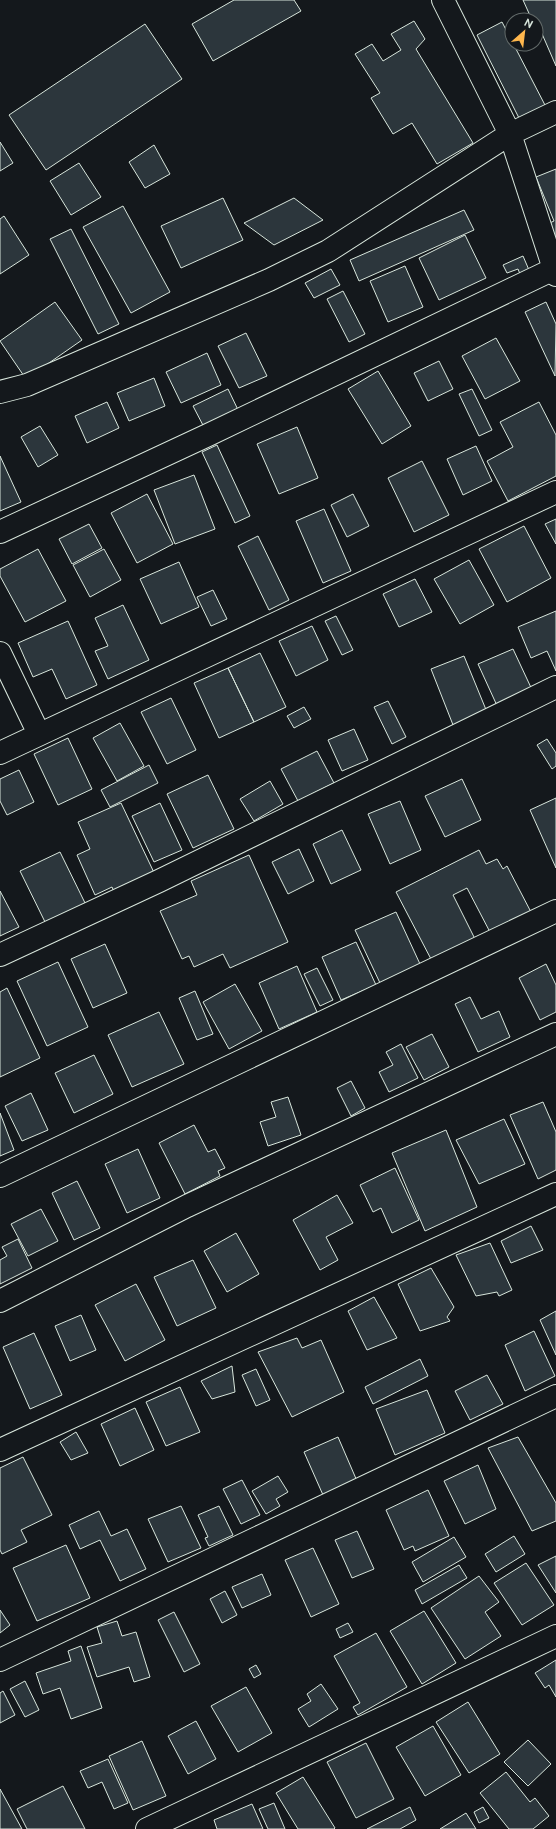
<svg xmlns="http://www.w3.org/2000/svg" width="556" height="1829" viewBox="0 0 556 1829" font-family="Ubuntu,sans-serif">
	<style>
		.building { fill: #2c363c; stroke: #d8e6dc }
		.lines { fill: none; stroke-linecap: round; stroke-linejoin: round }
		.street-casing { stroke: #d8e6dc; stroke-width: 24 }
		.street { stroke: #14181c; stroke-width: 22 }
	</style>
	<rect width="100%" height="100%" fill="#14181c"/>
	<path class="building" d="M 234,0 L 294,0 L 301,11 L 213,61 L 192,24 Z
		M 523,0 L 556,0 L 556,66 L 536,20 L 532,20 Z
		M 414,21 L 425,39 L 416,49 L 473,143 L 437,164 L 412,123 L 393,134 L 371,98 L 380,93 L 355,54 L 372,44 L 383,61 L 401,50 L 391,34 Z
		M 502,22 L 546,107 L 520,120 L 477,35 Z
		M 145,24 L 182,79 L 46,170 L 9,115 Z
		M 0,142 L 13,163 L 0,171 Z
		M 154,145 L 170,174 L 145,188 L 129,162 Z
		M 79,163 L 101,197 L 71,215 L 50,181 Z
		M 556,169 L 556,258 L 541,227 L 554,221 L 536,177 Z
		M 223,198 L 243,240 L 181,268 L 161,226 Z
		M 294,198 L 323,220 L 274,245 L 244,223 Z
		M 123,206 L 170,292 L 131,313 L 83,227 Z
		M 464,210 L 474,230 L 359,281 L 350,260 Z
		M 4,216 L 29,255 L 0,274 L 0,219 Z
		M 71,229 L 119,324 L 98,334 L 50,239 Z
		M 465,235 L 486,278 L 439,300 L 419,258 Z
		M 523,256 L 529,270 L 520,274 L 518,269 L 507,273 L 503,265 Z
		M 405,266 L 423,307 L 388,322 L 370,281 Z
		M 331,269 L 340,285 L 314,298 L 305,283 Z
		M 343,291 L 365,334 L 349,342 L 327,299 Z
		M 55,302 L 82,340 L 26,379 L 0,341 Z
		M 546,302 L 556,324 L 555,376 L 525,312 Z
		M 246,333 L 267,376 L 239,388 L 218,346 Z
		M 496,338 L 520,381 L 485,399 L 462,356 Z
		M 207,353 L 221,385 L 181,403 L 166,372 Z
		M 439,361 L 453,389 L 428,401 L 414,373 Z
		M 378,371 L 411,426 L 382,444 L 348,389 Z
		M 154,378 L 165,406 L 129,421 L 117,393 Z
		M 228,389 L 240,414 L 206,431 L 193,406 Z
		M 472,389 L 492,430 L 479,436 L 459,394 Z
		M 107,402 L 119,428 L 87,443 L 75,416 Z
		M 539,402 L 556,435 L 556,476 L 508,501 L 487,461 L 513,447 L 500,422 Z
		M 40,426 L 58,455 L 38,467 L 21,437 Z
		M 297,427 L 318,478 L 279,494 L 257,444 Z
		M 217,445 L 250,516 L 235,523 L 202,452 Z
		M 476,446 L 492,481 L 463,495 L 447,459 Z
		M 0,456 L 21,502 L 0,511 Z
		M 422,461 L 449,515 L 414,532 L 388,478 Z
		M 194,475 L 215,529 L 175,544 L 154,490 Z
		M 147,494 L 173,544 L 137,563 L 111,513 Z
		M 353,494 L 369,526 L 347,537 L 331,505 Z
		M 324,509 L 351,571 L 323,583 L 296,521 Z
		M 556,519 L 556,544 L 545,524 Z
		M 89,524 L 102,548 L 72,564 L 59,539 Z
		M 524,526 L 551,578 L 507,602 L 479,549 Z
		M 258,536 L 289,600 L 269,610 L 238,546 Z
		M 38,549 L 66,601 L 25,622 L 0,576 L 0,569 Z
		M 104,549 L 121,580 L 90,597 L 73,565 Z
		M 469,560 L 494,605 L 460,624 L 434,579 Z
		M 179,562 L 199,607 L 161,624 L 140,579 Z
		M 415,579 L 432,612 L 399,627 L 383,594 Z
		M 213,590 L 227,619 L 211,626 L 197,597 Z
		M 123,605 L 149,660 L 108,679 L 95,651 L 108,646 L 95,618 Z
		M 556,611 L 556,671 L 547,651 L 531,658 L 518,627 Z
		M 336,616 L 353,650 L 342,655 L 325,621 Z
		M 68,621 L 97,685 L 66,699 L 52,669 L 33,677 L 18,643 Z
		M 312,626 L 328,660 L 296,676 L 279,641 Z
		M 513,649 L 534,694 L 499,710 L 478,664 Z
		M 260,653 L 286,707 L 254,722 L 228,668 Z
		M 464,656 L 489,717 L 455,730 L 431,669 Z
		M 228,668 L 254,722 L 219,738 L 194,683 Z
		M 171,698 L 196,750 L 167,764 L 141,712 Z
		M 388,701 L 406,737 L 392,744 L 374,707 Z
		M 304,707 L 311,719 L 294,728 L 287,716 Z
		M 120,723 L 144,766 L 117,781 L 93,738 Z
		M 354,729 L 368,760 L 342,771 L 328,740 Z
		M 68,738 L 92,789 L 58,805 L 34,754 Z
		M 547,739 L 556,753 L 556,766 L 552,769 L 537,745 Z
		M 317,751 L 334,783 L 298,801 L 281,769 Z
		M 149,765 L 158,783 L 110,807 L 101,790 Z
		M 19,770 L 34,802 L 7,815 L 0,801 L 0,779 Z
		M 208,775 L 234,829 L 193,848 L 167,794 Z
		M 462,779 L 481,820 L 445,837 L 425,796 Z
		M 270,781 L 283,804 L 254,821 L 240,799 Z
		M 556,798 L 556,868 L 530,810 Z
		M 400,801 L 421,850 L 390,864 L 368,814 Z
		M 121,803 L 158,881 L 117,899 L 112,887 L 95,895 L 77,855 L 90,849 L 78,822 Z
		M 160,803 L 182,850 L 154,862 L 132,816 Z
		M 342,830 L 361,870 L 331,884 L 313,844 Z
		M 299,849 L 314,881 L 288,894 L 272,862 Z
		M 479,850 L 486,864 L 497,859 L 503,869 L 507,866 L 532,914 L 491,934 L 467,888 L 453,895 L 475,939 L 432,961 L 396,892 Z
		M 60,852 L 86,905 L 46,924 L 20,871 Z
		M 249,855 L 288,942 L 230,968 L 223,954 L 194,967 L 189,956 L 182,959 L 160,911 L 197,895 L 191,881 Z
		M 0,891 L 19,927 L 0,936 Z
		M 396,912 L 420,964 L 380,983 L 355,930 Z
		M 356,942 L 376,985 L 341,1000 L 322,957 Z
		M 105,944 L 127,993 L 93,1008 L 71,959 Z
		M 58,962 L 88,1027 L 47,1046 L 17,981 Z
		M 546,964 L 556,985 L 556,1012 L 540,1020 L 519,978 Z
		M 297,966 L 317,1012 L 279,1029 L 259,983 Z
		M 317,968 L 333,1000 L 320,1006 L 304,974 Z
		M 235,984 L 262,1031 L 229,1049 L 203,1002 Z
		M 7,988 L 40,1058 L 0,1077 L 0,992 Z
		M 195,991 L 213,1034 L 197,1040 L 179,998 Z
		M 470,997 L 481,1019 L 499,1011 L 510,1037 L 478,1052 L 455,1004 Z
		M 159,1012 L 184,1064 L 132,1087 L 108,1035 Z
		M 432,1034 L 449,1067 L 424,1080 L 406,1047 Z
		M 401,1044 L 418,1078 L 389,1092 L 379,1072 L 393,1065 L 386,1052 Z
		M 94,1055 L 113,1094 L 74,1113 L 55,1073 Z
		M 351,1081 L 365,1108 L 351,1116 L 337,1088 Z
		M 31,1093 L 48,1130 L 22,1141 L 5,1106 Z
		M 288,1097 L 301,1135 L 268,1146 L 260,1122 L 276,1117 L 271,1102 Z
		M 543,1102 L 556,1132 L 556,1170 L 538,1179 L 510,1115 Z
		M 0,1113 L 14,1150 L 0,1156 Z
		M 504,1119 L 525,1164 L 479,1184 L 456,1140 Z
		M 194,1125 L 208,1152 L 215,1149 L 225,1168 L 218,1171 L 220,1176 L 185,1194 L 159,1143 Z
		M 446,1130 L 477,1207 L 425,1231 L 392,1153 Z
		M 138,1149 L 160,1198 L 127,1213 L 105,1164 Z
		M 395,1168 L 419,1220 L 392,1233 L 381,1208 L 373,1212 L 360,1185 Z
		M 77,1181 L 100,1228 L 74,1240 L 52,1193 Z
		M 337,1195 L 353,1223 L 326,1237 L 338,1260 L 320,1270 L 293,1220 Z
		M 41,1209 L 58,1241 L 28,1256 L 11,1224 Z
		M 531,1226 L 543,1250 L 511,1263 L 501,1241 Z
		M 236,1233 L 259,1274 L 227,1292 L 204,1251 Z
		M 18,1239 L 32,1268 L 0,1284 L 0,1260 L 7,1256 L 2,1247 Z
		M 490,1243 L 512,1290 L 499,1296 L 497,1292 L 476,1296 L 456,1255 Z
		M 193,1260 L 216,1308 L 177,1326 L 154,1277 Z
		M 431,1268 L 454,1307 L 447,1317 L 450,1321 L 420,1331 L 398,1284 Z
		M 136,1284 L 165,1340 L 125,1361 L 95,1305 Z
		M 374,1297 L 397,1338 L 367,1350 L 348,1311 Z
		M 556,1311 L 556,1355 L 540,1320 Z
		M 81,1315 L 96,1350 L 70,1361 L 55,1326 Z
		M 534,1331 L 555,1376 L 525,1391 L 505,1345 Z
		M 34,1333 L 62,1395 L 30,1409 L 3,1347 Z
		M 297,1338 L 302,1348 L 321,1340 L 344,1392 L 292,1417 L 258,1352 Z
		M 420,1359 L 428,1376 L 373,1404 L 365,1387 Z
		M 232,1366 L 235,1392 L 212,1399 L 201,1381 Z
		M 256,1369 L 270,1400 L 256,1406 L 242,1375 Z
		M 487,1375 L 503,1404 L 470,1420 L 455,1391 Z
		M 180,1387 L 200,1432 L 166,1446 L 146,1402 Z
		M 427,1390 L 445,1433 L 395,1455 L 376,1409 Z
		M 135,1408 L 154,1450 L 120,1466 L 101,1424 Z
		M 76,1432 L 88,1453 L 71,1460 L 60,1442 Z
		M 338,1437 L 357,1481 L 323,1495 L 304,1452 Z
		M 518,1437 L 556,1503 L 556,1521 L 532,1531 L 488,1448 Z
		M 23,1457 L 52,1515 L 21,1530 L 27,1542 L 2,1554 L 0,1550 L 0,1468 Z
		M 478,1465 L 496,1509 L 465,1524 L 444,1481 Z
		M 278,1476 L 288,1492 L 276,1499 L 280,1506 L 266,1514 L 252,1491 Z
		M 242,1480 L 260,1515 L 241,1524 L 223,1489 Z
		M 428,1490 L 449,1536 L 415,1551 L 413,1546 L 404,1550 L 386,1510 Z
		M 181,1506 L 201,1548 L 168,1562 L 148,1519 Z
		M 219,1506 L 233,1535 L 209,1546 L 205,1538 L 208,1537 L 198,1515 Z
		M 99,1511 L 111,1536 L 127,1529 L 146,1569 L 120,1581 L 100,1540 L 80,1549 L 69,1525 Z
		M 357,1531 L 374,1569 L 352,1578 L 335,1540 Z
		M 514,1536 L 525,1554 L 496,1572 L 485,1554 Z
		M 454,1537 L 466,1557 L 423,1582 L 412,1562 Z
		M 66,1545 L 90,1598 L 37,1621 L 13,1568 Z
		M 313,1548 L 339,1604 L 311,1617 L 285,1560 Z
		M 556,1556 L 556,1593 L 538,1565 Z
		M 526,1563 L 554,1605 L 522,1625 L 494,1583 Z
		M 459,1565 L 467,1578 L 422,1604 L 415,1590 Z
		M 262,1574 L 271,1595 L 242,1608 L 232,1587 Z
		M 479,1576 L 499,1602 L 485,1612 L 501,1636 L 465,1659 L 431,1608 Z
		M 225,1591 L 237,1615 L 222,1623 L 210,1599 Z
		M 0,1610 L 10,1625 L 0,1633 Z
		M 424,1611 L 456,1663 L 422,1684 L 390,1631 Z
		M 174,1612 L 200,1664 L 184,1672 L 158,1620 Z
		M 117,1621 L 122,1636 L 136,1632 L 150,1677 L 134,1682 L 129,1667 L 97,1677 L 87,1647 L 102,1643 L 97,1627 Z
		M 348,1623 L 353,1632 L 340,1638 L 336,1629 Z
		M 376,1633 L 407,1687 L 358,1715 L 353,1707 L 360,1703 L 334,1656 Z
		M 81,1646 L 102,1708 L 71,1719 L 60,1688 L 43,1694 L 36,1673 L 71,1661 L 68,1651 Z
		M 556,1660 L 556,1697 L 549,1685 L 545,1688 L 535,1673 Z
		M 256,1665 L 261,1674 L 254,1678 L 249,1669 Z
		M 25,1681 L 39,1710 L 25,1717 L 10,1689 Z
		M 321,1684 L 338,1709 L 309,1727 L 298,1709 L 311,1701 L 307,1694 Z
		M 246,1687 L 272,1733 L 238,1752 L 211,1706 Z
		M 3,1691 L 15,1715 L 0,1723 L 0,1693 Z
		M 468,1702 L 500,1754 L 469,1773 L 436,1722 Z
		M 196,1721 L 216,1759 L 188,1774 L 168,1736 Z
		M 433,1726 L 461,1775 L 425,1796 L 396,1747 Z
		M 528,1740 L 551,1764 L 528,1786 L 504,1762 Z
		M 142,1741 L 166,1796 L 133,1810 L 109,1756 Z
		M 366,1743 L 394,1799 L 356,1818 L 327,1762 Z
		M 108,1759 L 128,1803 L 114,1809 L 102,1782 L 88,1788 L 80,1771 Z
		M 506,1772 L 530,1802 L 535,1798 L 549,1816 L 533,1829 L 509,1829 L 480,1793 Z
		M 303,1777 L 335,1828 L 334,1829 L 298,1829 L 276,1793 Z
		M 63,1786 L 85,1829 L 27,1829 L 17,1809 Z
		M 0,1789 L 22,1829 L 0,1829 Z
		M 274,1803 L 285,1829 L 268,1829 L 259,1809 Z
		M 252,1804 L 263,1829 L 217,1829 L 214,1820 Z
		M 410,1807 L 416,1820 L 400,1829 L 367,1829 Z
		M 483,1807 L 489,1818 L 479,1823 L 474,1812 Z
		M 466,1813 L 476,1829 L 440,1829 Z"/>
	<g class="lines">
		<defs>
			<path id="street" d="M 443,0 L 510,134 L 556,275
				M 0,392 L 27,385 L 269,280 L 328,251 L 510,134 L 556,112
				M 0,532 L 208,435 L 556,268
				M 0,653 L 39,734
				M 0,753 L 556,492
				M 0,955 L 159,881 L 556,687
				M 0,1176 L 556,911
				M 0,1301 L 187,1206 L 556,1034
				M 0,1450 L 556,1194
				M 0,1660 L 556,1396
				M 147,1829 L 556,1636"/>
		</defs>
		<use href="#street" class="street-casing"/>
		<use href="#street" class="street"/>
	</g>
	<g transform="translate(524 32) rotate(28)"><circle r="19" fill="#14181c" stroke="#626a69"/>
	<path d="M0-3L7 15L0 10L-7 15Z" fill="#ffb74d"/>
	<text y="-6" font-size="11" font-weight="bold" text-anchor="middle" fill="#d8e6dc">N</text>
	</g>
</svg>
